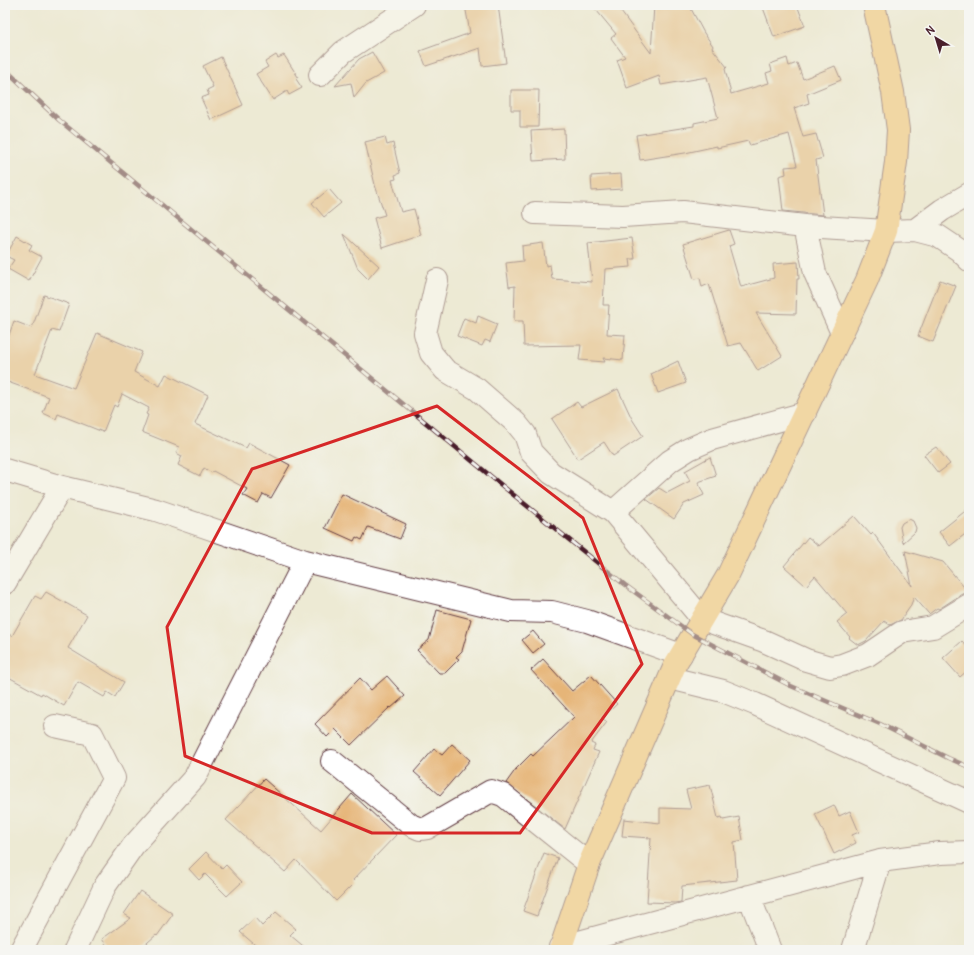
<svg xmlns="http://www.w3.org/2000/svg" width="974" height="955" viewBox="0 0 974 955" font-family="Pangolin,sans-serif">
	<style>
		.building { fill: #e6b578 }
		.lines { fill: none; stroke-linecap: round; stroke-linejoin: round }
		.minor-casing { stroke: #623d44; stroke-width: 24 }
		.major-casing { stroke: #623d44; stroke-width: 24 }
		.minor { stroke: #fff; stroke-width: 22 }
		.major { stroke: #f7c06c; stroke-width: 22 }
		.rail-casing { stroke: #4a1f2b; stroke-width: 4.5 }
		.rail { stroke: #f6f6f2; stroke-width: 3; stroke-dasharray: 9; stroke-linecap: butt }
		.marked { fill: none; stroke: #d62828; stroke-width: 3; stroke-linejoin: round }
	</style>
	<rect width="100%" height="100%" fill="#f6f6f2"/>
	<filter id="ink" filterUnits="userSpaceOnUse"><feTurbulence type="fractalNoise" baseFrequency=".025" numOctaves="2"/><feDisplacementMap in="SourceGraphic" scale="8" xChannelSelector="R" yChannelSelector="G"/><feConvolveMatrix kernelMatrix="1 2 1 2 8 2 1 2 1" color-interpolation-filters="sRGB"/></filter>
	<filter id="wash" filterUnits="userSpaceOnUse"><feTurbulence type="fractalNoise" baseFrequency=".012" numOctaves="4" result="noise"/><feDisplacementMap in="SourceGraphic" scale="16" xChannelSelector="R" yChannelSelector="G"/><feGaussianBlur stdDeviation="0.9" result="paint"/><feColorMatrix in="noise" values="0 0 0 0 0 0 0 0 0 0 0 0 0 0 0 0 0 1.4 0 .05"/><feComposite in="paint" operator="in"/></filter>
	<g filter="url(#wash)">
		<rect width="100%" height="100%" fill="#edead4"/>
		<g id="blocks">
			<path class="building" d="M 465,5 L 498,5 L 506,63 L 482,66 L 480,48 L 426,66 L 420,51 L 470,33 Z
				M 592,5 L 616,5 L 651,53 L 654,5 L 689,5 L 704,33 L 713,46 L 712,48 L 727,67 L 725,69 L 731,94 L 769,83 L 766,73 L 772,71 L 770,64 L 787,58 L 789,66 L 797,63 L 803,79 L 835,66 L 841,80 L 807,94 L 809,103 L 794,108 L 803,137 L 816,134 L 823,158 L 816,160 L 823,215 L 783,211 L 779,176 L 786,174 L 785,167 L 797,166 L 789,134 L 750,145 L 748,141 L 717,148 L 717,146 L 685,153 L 640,160 L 636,135 L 694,126 L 694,123 L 718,118 L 707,77 L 661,85 L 659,76 L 627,88 L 617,60 L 625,57 L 611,38 L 616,34 Z
				M 762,5 L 797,5 L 805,26 L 774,37 Z
				M 372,52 L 384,73 L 366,83 L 354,98 L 351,83 L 335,86 L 359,59 Z
				M 276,55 L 278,58 L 284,55 L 298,77 L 296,79 L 302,88 L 289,95 L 287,91 L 273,100 L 256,74 L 268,67 L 265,62 Z
				M 221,57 L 243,105 L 211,120 L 201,98 L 209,95 L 207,90 L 213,87 L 203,66 Z
				M 511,90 L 539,90 L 538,127 L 520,127 L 520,110 L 511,110 Z
				M 564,129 L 565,159 L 533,161 L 531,131 Z
				M 385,137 L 387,145 L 393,143 L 400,173 L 395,175 L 396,179 L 392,180 L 401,212 L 414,209 L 421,235 L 382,248 L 374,218 L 385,215 L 375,185 L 365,142 Z
				M 621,174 L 622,189 L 592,191 L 591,176 Z
				M 329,189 L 341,203 L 324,217 L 312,203 Z
				M 729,230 L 734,244 L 729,246 L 741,287 L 774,278 L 773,264 L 798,262 L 799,279 L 797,279 L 796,314 L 756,313 L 782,356 L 758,371 L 741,343 L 728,346 L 709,284 L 702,287 L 700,278 L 694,279 L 683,244 Z
				M 344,234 L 379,266 L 368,279 L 358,269 Z
				M 17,236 L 32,245 L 29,250 L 42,257 L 29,281 L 8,269 L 14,260 L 6,256 Z
				M 632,238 L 635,259 L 630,259 L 631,267 L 605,269 L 603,305 L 609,305 L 607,334 L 625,335 L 623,360 L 603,358 L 605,362 L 579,360 L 581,345 L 524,346 L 523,321 L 514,321 L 515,286 L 509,287 L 506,263 L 523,261 L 522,246 L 543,243 L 546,266 L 550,265 L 552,279 L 592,282 L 588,243 Z
				M 940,280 L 956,286 L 933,342 L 918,336 Z
				M 44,295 L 69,304 L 59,332 L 52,330 L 35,374 L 74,388 L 97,333 L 142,352 L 134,372 L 160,386 L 166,374 L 208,395 L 195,424 L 246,448 L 249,443 L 290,465 L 271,498 L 263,494 L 258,503 L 243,495 L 247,489 L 213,471 L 212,473 L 204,468 L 200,476 L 178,465 L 182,456 L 176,453 L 179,447 L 142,432 L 148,415 L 146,414 L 149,408 L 122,394 L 117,407 L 114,405 L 103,432 L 58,414 L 56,419 L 43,413 L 49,397 L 5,381 L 5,346 L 14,321 L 32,328 Z
				M 478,316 L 497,324 L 490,342 L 485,340 L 482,346 L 457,336 L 464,318 L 476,323 Z
				M 678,361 L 686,383 L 658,393 L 651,374 Z
				M 618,389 L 632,419 L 643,436 L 613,456 L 604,442 L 578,459 L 552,419 L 577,402 L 581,407 Z
				M 936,447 L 950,464 L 938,473 L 924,455 Z
				M 710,457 L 716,476 L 698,482 L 704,495 L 684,504 L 674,519 L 646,499 L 659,488 L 667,493 L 690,481 L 685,471 Z
				M 342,494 L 406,524 L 400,539 L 368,527 L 362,540 L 356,537 L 354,541 L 325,528 Z
				M 969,508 L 969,531 L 950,546 L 939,532 Z
				M 854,516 L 871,535 L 873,533 L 912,586 L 905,551 L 943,562 L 969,593 L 962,594 L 939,609 L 937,608 L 929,614 L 914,597 L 910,607 L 901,620 L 890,625 L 884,621 L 866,641 L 858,645 L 849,638 L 850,637 L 837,622 L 847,614 L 815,576 L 806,586 L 784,566 L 808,537 L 819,546 Z
				M 909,519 L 913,521 L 916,528 L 915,532 L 903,543 L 900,527 L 902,523 Z
				M 46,592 L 87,615 L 68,648 L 124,682 L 115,697 L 107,692 L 104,697 L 78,682 L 64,706 L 42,693 L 41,695 L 5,675 L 5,632 L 12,636 L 35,596 L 41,599 Z
				M 437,610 L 471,619 L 462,651 L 456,657 L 459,659 L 445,673 L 439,673 L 417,650 L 429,640 Z
				M 533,631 L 544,644 L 533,653 L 522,640 Z
				M 962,641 L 969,649 L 969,669 L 960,677 L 943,658 Z
				M 543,659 L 572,691 L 591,675 L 617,704 L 602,718 L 607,722 L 591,743 L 595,745 L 593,750 L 599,752 L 565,829 L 506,783 L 516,769 L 531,754 L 533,756 L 574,717 L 531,670 Z
				M 387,676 L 405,696 L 391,708 L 390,707 L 351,745 L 335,729 L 327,737 L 315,724 L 360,678 L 371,690 Z
				M 452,744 L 470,760 L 440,795 L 414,772 L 434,749 L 442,755 Z
				M 264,779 L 321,830 L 352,794 L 396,835 L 353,880 L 355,882 L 336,901 L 296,860 L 285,872 L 226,820 Z
				M 710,785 L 718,818 L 722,817 L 723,820 L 739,817 L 743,840 L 734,842 L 737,880 L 682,886 L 681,902 L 675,903 L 647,902 L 651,838 L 622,836 L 624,819 L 660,823 L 660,808 L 691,809 L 686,790 Z
				M 834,805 L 839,816 L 850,811 L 859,832 L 852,835 L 856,843 L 834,854 L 815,814 Z
				M 206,852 L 222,869 L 226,865 L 242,882 L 227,896 L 205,874 L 199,880 L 189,869 Z
				M 544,853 L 558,858 L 537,916 L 523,911 Z
				M 140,891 L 173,914 L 157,936 L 156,935 L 139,950 L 110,950 L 102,939 L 131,918 L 124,914 Z
				M 276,912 L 296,929 L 290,935 L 308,950 L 261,950 L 240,932 L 255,918 L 262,926 Z"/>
		</g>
	</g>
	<g filter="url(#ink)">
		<use href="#blocks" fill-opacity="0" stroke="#623d44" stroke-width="1"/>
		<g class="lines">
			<defs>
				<path id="minor" d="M 320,75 L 343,52 L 414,5
					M 535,213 L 623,216 L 683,212 L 805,226 L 886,231 L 915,230 L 938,236 L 959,250 L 969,260
					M 805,226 L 815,273 L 842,333
					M 915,230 L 942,210 L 969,194
					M 437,280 L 425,333 L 431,353 L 445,370 L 477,389 L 516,423 L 525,434 L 531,452 L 551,473 L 613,512 L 702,619 L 764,641 L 806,660 L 830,667 L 842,665 L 868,655 L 902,632 L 933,627 L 969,605
					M 5,470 L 62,487 L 156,510 L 305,561 L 511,611 L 552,612 L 587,621 L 681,655
					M 613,512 L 670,461 L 689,449 L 712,439 L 805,413
					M 5,583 L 62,487
					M 670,678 L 723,691 L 755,704 L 969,802
					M 332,761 L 411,825 L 420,829 L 427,828 L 491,791 L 503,795 L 589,864
					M 749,896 L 770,950
					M 560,947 L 880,861 L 940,853 L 969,852
					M 21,950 L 114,778 L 92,734 L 55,726
					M 75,950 L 105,886 L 133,846 L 195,777 L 305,561
					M 853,950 L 880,861"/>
				<path id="major" d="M 560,950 L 589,864 L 676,663 L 728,575 L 867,280 L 886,231 L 896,162 L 898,130 L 893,92 L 874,5"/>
			</defs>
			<use href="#minor" class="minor-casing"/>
			<use href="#major" class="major-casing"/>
			<use href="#minor" class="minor"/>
			<use href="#major" class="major"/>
			<defs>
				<path id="rail" d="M 5,69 L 59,120 L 505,488 L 625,585 L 692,634 L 791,686 L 880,724 L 948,758 L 969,767"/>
			</defs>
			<use href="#rail" class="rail-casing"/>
			<use href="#rail" class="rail"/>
		</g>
	</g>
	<path d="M0 0H974V955H0ZM 437,406 L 583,518 L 642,664 L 520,833 L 372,833 L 185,756 L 167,627 L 252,469 Z" fill="#edead4" fill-opacity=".55" fill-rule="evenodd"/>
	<path class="marked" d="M 437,406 L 583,518 L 642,664 L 520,833 L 372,833 L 185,756 L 167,627 L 252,469 Z"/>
	<rect width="974" height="955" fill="none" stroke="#f6f6f2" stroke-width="20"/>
	<g transform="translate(936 38) rotate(322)" stroke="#f6f6f2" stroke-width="3" paint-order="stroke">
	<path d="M0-3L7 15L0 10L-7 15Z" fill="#4a1f2b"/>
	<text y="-6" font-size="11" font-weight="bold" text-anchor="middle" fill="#4a1f2b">N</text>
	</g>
</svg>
